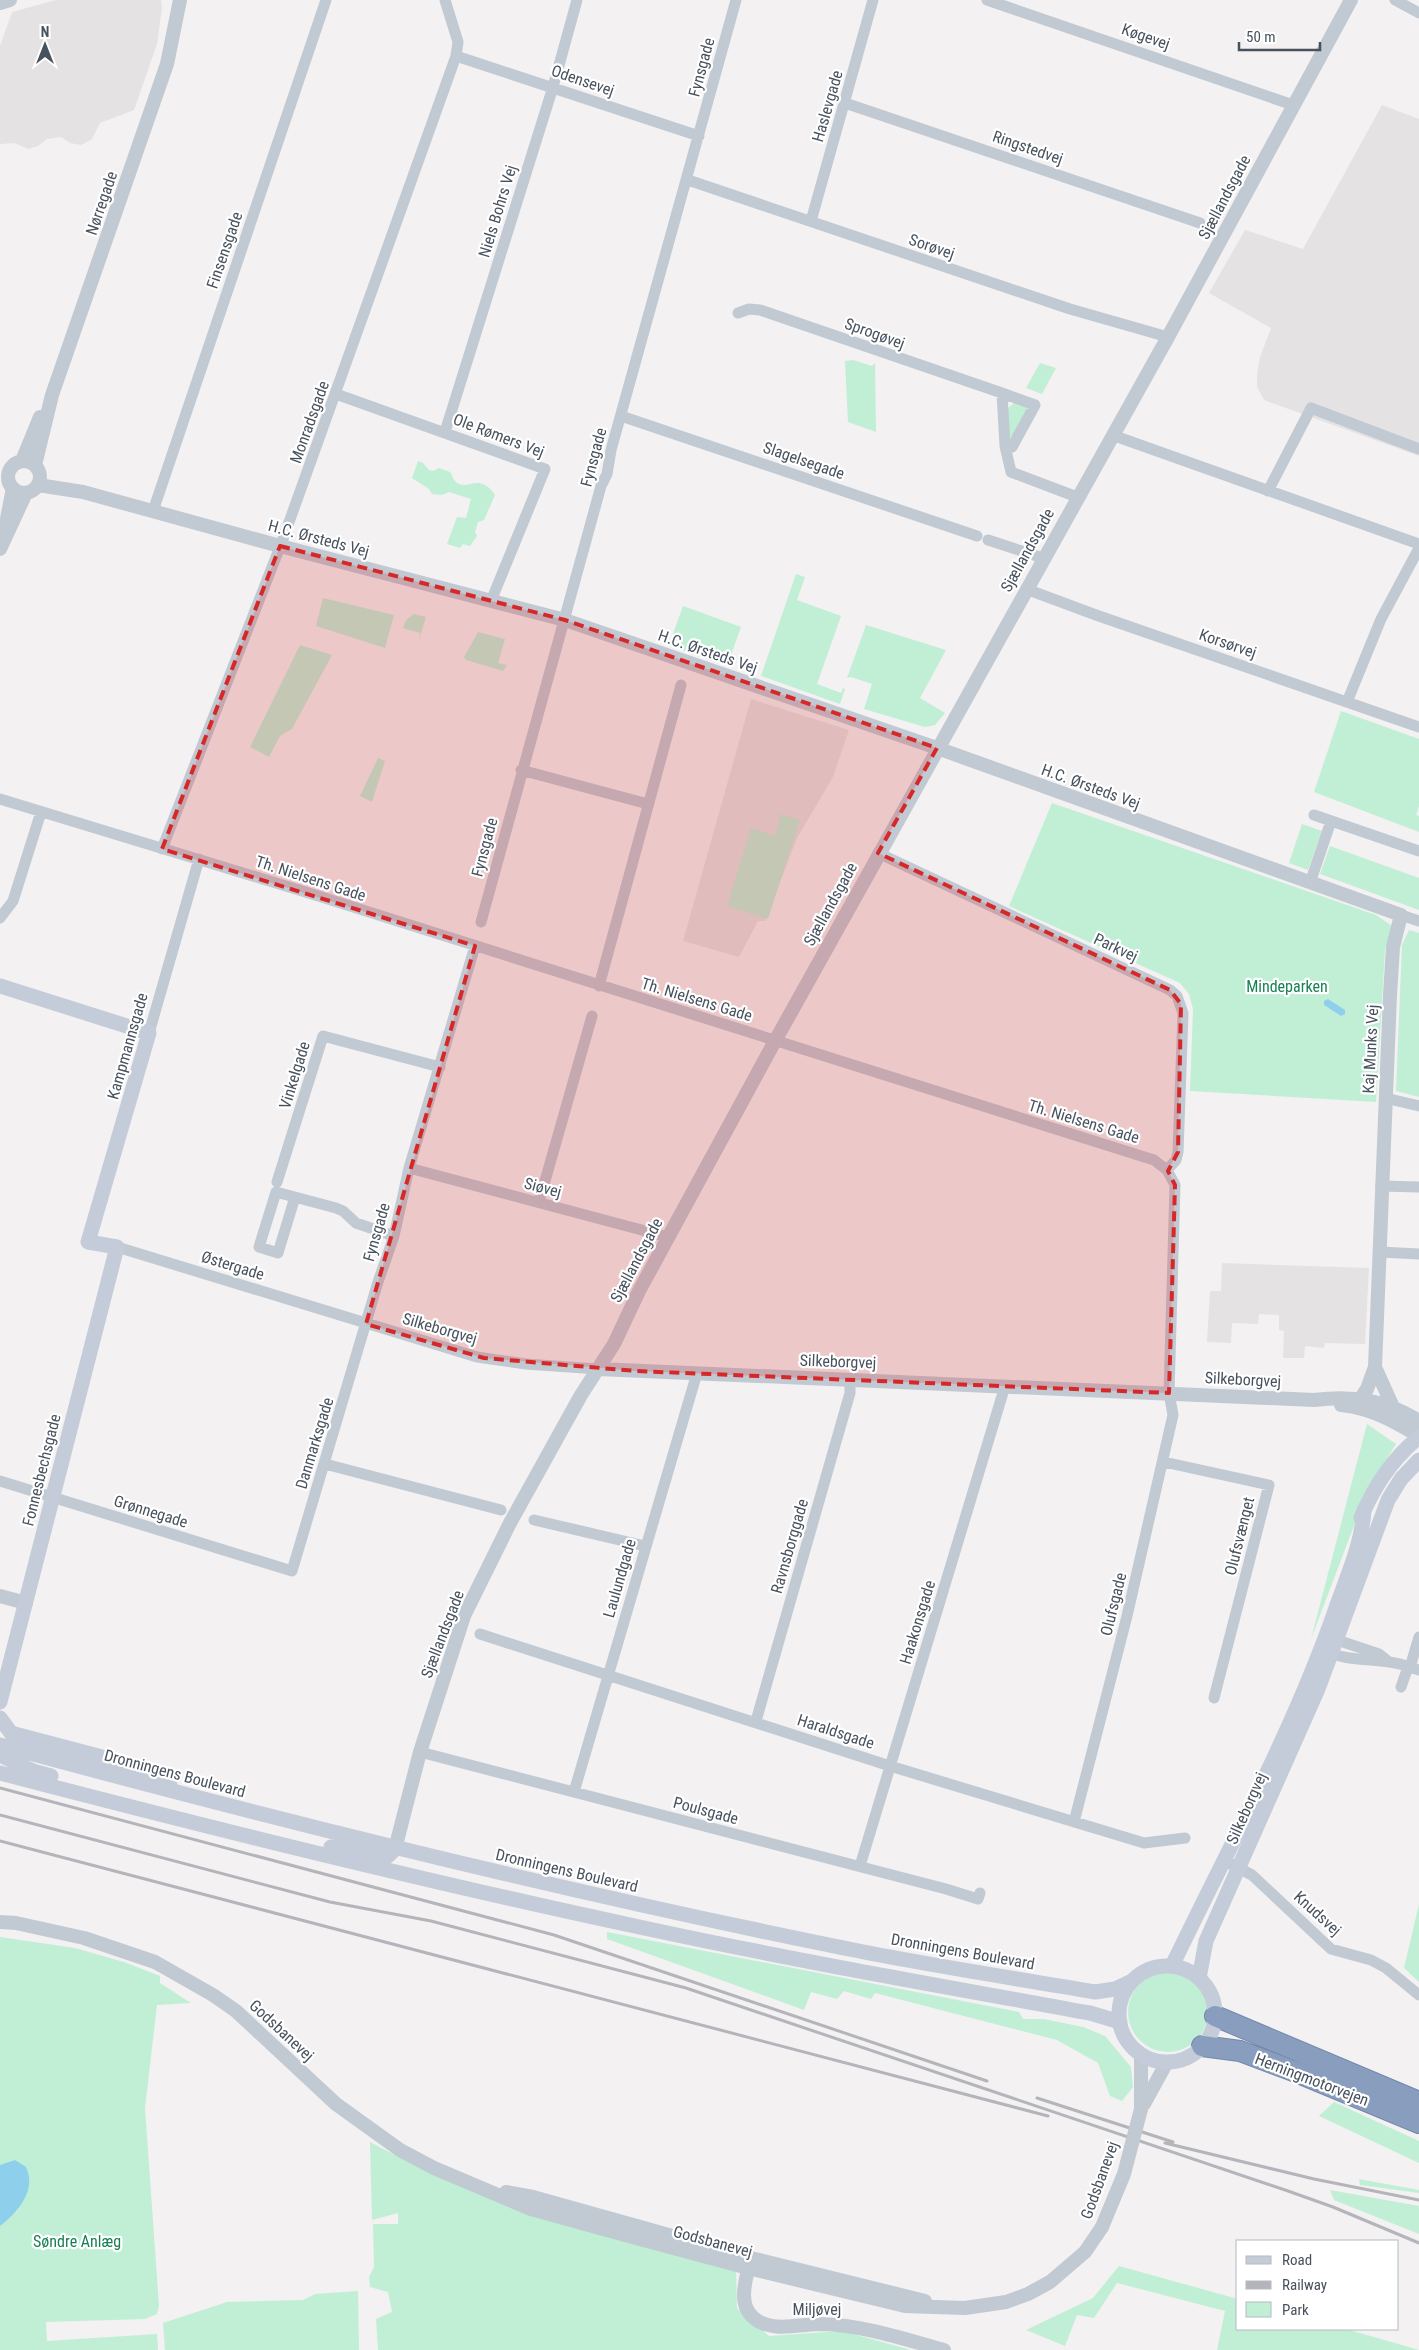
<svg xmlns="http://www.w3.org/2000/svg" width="1419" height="2350" viewBox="0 0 1419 2350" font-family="'Roboto Condensed',sans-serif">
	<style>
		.education { fill: #e4e2e3 }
		.green { fill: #c0efd6 }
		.water { fill: #8ed0ec }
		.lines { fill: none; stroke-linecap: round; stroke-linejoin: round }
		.motorway-casing { stroke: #7489aa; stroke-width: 22 }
		.minor { stroke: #c1c9d2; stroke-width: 11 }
		.tertiary { stroke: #c1c9d2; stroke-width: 14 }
		.secondary { stroke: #c4ccd9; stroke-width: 15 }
		.motorway { stroke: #899ebe; stroke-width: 20 }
		.rail { stroke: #b3b5bb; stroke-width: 3 }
		.tertiary-bridge { stroke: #c1c9d2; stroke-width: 14 }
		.marked { fill: #d62828; fill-opacity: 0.2; stroke: #d62828; stroke-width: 4; stroke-dasharray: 10 6; stroke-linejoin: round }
		.labels { text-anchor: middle; stroke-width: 4.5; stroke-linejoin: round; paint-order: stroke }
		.street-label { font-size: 16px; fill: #48525e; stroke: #fff }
		.park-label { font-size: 16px; fill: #188055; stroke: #fff }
	</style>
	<rect width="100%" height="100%" fill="#f3f1f1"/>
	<path class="education" d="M 56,0 L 161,0 L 162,8 L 157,44 L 134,110 L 100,123 L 92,139 L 81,145 L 70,143 L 61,137 L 47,139 L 38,146 L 28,149 L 15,143 L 0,144 L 0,46 L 12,12 Z
		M 1382,105 L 1419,119 L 1419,456 L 1264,400 L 1257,387 L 1257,374 L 1260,357 L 1271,328 L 1209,293 L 1245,230 L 1303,249 Z
		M 751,699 L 849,730 L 833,777 L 797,838 L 765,921 L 758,921 L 739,957 L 683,941 Z
		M 1222,1263 L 1369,1268 L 1365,1344 L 1325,1343 L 1324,1348 L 1305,1346 L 1304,1358 L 1283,1358 L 1284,1331 L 1279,1330 L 1279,1315 L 1259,1314 L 1258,1324 L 1232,1323 L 1231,1343 L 1207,1342 L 1210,1291 L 1221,1291 Z"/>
	<path class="green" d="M 853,360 L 872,366 L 875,363 L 876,432 L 848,422 L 845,361 Z
		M 1040,363 L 1056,368 L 1042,394 L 1026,388 Z
		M 1016,401 L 1028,408 L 1012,437 L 1008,437 L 1006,410 Z
		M 418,461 L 423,463 L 429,470 L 433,471 L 439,468 L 450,472 C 453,475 452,479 456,482 C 468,492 479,471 495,495 L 484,520 L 478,522 L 475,532 L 477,536 L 470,546 L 463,544 L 460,548 L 447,544 L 457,517 L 466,518 L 471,499 L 449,492 L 442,495 L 432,494 L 429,489 L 412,478 Z
		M 796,574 L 805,577 L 797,600 L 841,616 L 817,684 L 841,693 L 843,688 L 845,689 L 840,704 L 761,676 Z
		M 323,598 L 394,615 L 385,648 L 316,626 Z
		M 683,606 L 741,627 L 727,666 L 669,645 Z
		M 414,614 L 426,617 L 418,643 L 420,633 L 403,628 L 406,620 Z
		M 866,625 L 946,650 L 920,698 L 945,713 L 935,725 L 925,727 L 864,709 L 872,684 L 851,677 L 847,678 Z
		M 478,632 L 505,639 L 498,663 L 507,665 L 503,671 L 466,660 L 464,657 Z
		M 300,645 L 332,655 L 292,729 L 280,736 L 269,757 L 250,747 Z
		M 1341,711 L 1419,739 L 1419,806 L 1416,815 L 1419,816 L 1419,832 L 1314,792 Z
		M 378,758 L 385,761 L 372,802 L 360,796 Z
		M 1052,803 L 1376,915 L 1392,926 L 1385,950 L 1376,1102 L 1190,1091 L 1193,1009 L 1189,994 L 1180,983 L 1009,906 Z
		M 781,814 L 800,820 L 768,919 L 727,906 L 751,828 L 775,836 Z
		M 1302,824 L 1322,831 L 1308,870 L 1289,863 Z
		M 1330,846 L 1419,878 L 1419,910 L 1320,874 Z
		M 1409,930 L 1419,933 L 1419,1097 L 1396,1091 L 1402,945 Z
		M 1367,1424 L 1396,1444 L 1368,1489 L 1311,1639 Z
		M 1419,1904 L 1419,1982 L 1404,1968 Z
		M 607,1932 L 1019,2012 L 1023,2019 L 1044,2019 L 1083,2027 L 1105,2036 L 1131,2067 L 1133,2087 L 1122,2101 L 1110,2096 L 1098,2063 L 1057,2040 L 875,1993 L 871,1999 L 844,1991 L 837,1999 L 811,1992 L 804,2010 L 607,1939 Z
		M 0,1937 L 75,1948 L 124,1962 L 160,1976 L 160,1983 L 191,2003 L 157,2005 L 145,2108 L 159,2306 L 157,2314 L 145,2319 L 46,2322 L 47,2341 L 157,2334 L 158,2350 L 0,2350 Z
		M1128 2012a40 40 0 1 1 80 0a40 40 0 1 1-80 0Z
		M 1334,2102 L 1419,2141 L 1419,2163 L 1319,2116 Z
		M 370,2142 L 424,2170 L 543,2215 L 736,2269 L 737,2308 L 769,2336 L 842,2331 L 911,2350 L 378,2350 L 376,2319 L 392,2312 L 388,2292 L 370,2287 L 369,2277 L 374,2267 L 373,2224 L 398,2224 L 398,2213 L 372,2220 Z
		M 1359,2179 L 1419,2190 L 1419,2193 L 1360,2185 Z
		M 1330,2190 L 1419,2206 L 1419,2234 L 1334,2200 Z
		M 1119,2266 L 1238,2299 L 1238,2329 L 1346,2329 L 1419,2350 L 1217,2350 L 1225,2311 L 1117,2283 L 1094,2318 L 1077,2315 L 1065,2346 L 1026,2330 L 1093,2298 Z
		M 358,2291 L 359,2350 L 165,2350 L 163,2323 L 227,2302 L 303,2300 L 315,2294 Z"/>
	<path class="water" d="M 1328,999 L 1345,1010 L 1345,1014 L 1341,1016 L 1324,1005 L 1324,1001 Z
		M 15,2160 L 26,2167 C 37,2190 18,2212 0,2226 L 0,2165 Z"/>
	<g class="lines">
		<defs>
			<path id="motorway" d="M 1215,2016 L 1419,2102
				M 1202,2046 L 1240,2051 L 1296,2072 L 1419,2123"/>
		</defs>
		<use href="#motorway" class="motorway-casing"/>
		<path class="minor" d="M 987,0 L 1293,105
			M 1395,0 L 1419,13
			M 456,56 L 699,136
			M 845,103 L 1200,223
			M 688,180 L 1070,309 L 1168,337
			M 811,221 L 873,0
			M 738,313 L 749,309 L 760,310 L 1002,393 L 1005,446 L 1011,472 L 1077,497
			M 1002,393 L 1035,405 L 1012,447 L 1005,446
			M 336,394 L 545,469 L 491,601
			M 621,416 L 977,536
			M 445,432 L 553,87 L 577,0
			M 1112,435 L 1419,544
			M 1268,491 L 1311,408 L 1419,449
			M 153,511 L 326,0
			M 988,540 L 1043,558
			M 1026,589 L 1096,615 L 1419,727
			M 1347,702 L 1381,619 L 1419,548
			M 521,770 L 648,804
			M 0,799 L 312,894 L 1154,1160 L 1167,1170 L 1175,1185 L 1169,1393 L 1173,1415 L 1127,1616 L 1074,1822
			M 1314,815 L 1419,851
			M 162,849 L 283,539 L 456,56 L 458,42 L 445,0
			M 878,853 L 1170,990 L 1177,996 L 1183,1013 L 1178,1152 L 1176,1160 L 1167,1170
			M 1310,883 L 1331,821
			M 1401,915 L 1419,921
			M 0,918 L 13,901 L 41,812
			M 481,922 L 601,486 L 607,474 L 611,450 L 736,0
			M 599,986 L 681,685
			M 149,1033 L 199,859
			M 1385,1098 L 1419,1106
			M 409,1168 L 668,1237
			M 277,1182 L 323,1036 L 440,1067
			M 1381,1186 L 1419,1187
			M 295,1197 L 278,1253 L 259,1247 L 276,1192 L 336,1208 L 343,1211 L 356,1223 L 394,1236
			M 539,1202 L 592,1016
			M 117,1247 L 477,1357 L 526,1364 L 598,1369
			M 1380,1252 L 1419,1254
			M 1164,1462 L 1269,1485 L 1214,1698
			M 325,1464 L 501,1510
			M 0,1481 L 292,1571 L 378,1282 L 394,1236 L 409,1168 L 475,946
			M 534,1520 L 645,1546
			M 480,1634 L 890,1766 L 1144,1843 L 1185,1838
			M 1331,1638 L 1379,1654 L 1389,1662
			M 1323,1651 C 1345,1660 1366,1659 1389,1662 C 1399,1663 1410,1667 1419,1670
			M 1410,1667 L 1419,1637
			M 1401,1687 L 1408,1667
			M 756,1721 L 850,1393 L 850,1379
			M 420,1752 L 946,1889 L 978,1899 L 980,1893
			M 574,1792 L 697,1373
			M 1225,1861 L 1252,1875 L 1331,1949 L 1371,1960 L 1386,1968 L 1419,1995
			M 860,1866 L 1005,1386"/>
		<path class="tertiary" d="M 0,3 L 10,0
			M 22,461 L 40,417
			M8 477a16 16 0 1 1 32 0a16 16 0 1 1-32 0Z
			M 35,465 L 52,395 L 167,64 L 180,0
			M 38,485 L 83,492 L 280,546 L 565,620 L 937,748 L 1401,915 L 1393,947 L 1390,995 L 1375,1367 L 1367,1389 L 1361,1398
			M 5,529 L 13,488
			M 0,549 L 26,493
			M 1375,1367 L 1393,1407
			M 598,1369 L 1314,1400 C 1353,1395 1385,1400 1419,1421
			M 1341,1405 C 1371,1408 1394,1421 1419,1436
			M 0,1596 L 26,1603
			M 395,1849 L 420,1752 L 464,1616 L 510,1523 L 581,1395 L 614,1344 L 639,1291 L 775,1041 L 1168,337 L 1351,0
			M 0,1922 L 16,1923 L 84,1938 L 155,1962 L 213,1995 L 236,2011 L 336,2104 L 400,2150 L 434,2168 L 531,2209 L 625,2235 L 748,2268 L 905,2306 L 965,2308 L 1006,2302 L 1028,2294 L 1050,2282 L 1085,2252 L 1102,2227
			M 1141,2054 L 1141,2109
			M 1144,2104 L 1167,2062
			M 506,2192 L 533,2197 L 751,2258 L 925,2301
			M 750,2261 C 746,2279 737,2305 754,2318 C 771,2333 800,2324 821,2324 C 863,2325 904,2339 944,2350"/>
		<path class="secondary" d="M 0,986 L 149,1033 L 88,1242 L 117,1247 L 0,1702
			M 1361,1518 C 1374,1486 1392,1459 1419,1437
			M 0,1718 L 11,1733 L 102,1757 L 149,1773 L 170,1785
			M 0,1745 C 276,1820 553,1889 834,1946 C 920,1964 1008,1977 1095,1992 L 1115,1989 L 1132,1981
			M 0,1755 L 33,1771 L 51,1776
			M 0,1773 C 214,1829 428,1882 644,1928 C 792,1960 941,1986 1090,2013 L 1120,2022
			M 331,1847 L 375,1856 L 388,1856 L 395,1849
			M 1172,1966 C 1229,1847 1294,1730 1337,1605 C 1348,1574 1362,1543 1364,1510
			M1119 2014a48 48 0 1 1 96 0a48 48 0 1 1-96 0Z
			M 1199,1978 L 1206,1941 L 1318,1689 L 1388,1500 L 1401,1479 L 1419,1460"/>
		<use href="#motorway" class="motorway"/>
		<path class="rail" d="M 0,1788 L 554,1935 L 987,2081
			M 0,1815 L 330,1902 L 431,1921 L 686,1988 L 1288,2191 L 1333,2207 L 1419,2243
			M 0,1841 L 1048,2116
			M 1037,2098 L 1173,2142
			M 1165,2143 L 1314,2179 L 1419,2200"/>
		<path class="tertiary-bridge" d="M 1102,2227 L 1124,2174 L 1141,2109"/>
	</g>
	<path class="marked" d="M 280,546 L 565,620 L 937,748 L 878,853 L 1170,990 L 1181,1004 L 1178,1152 L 1168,1171 L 1175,1185 L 1169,1393 L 636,1371 L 484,1358 L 366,1324 L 475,946 L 162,849 Z"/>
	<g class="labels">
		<g class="street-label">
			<text transform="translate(1146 36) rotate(19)" y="6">Køgevej</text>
			<text transform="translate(701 67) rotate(-75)" y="6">Fynsgade</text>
			<text transform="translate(583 80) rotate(19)" y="6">Odensevej</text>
			<text transform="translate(827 106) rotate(-74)" y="6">Haslevgade</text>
			<text transform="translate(1028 147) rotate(19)" y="6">Ringstedvej</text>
			<text transform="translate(1224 197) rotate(-62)" y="6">Sjællandsgade</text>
			<text transform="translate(101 203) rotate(-71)" y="6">Nørregade</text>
			<text transform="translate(497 211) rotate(-73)" y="6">Niels Bohrs Vej</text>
			<text transform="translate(932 246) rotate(19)" y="6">Sorøvej</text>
			<text transform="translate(224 250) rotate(-71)" y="6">Finsensgade</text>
			<text transform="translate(875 333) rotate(20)" y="6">Sprogøvej</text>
			<text transform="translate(309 422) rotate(-70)" y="6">Monradsgade</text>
			<text transform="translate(499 435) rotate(21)" y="6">Ole Rømers Vej</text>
			<text transform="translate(593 457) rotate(-75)" y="6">Fynsgade</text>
			<text transform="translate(804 460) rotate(19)" y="6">Slagelsegade</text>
			<text transform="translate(319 538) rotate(15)" y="6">H.C. Ørsteds Vej</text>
			<text transform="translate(1027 550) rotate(-61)" y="6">Sjællandsgade</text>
			<text transform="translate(1228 643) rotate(19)" y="6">Korsørvej</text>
			<text transform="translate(708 651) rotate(19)" y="6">H.C. Ørsteds Vej</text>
			<text transform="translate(1091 786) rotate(20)" y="6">H.C. Ørsteds Vej</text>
			<text transform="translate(484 847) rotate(-75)" y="6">Fynsgade</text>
			<text transform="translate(311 878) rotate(18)" y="6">Th. Nielsens Gade</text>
			<text transform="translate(830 904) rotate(-61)" y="6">Sjællandsgade</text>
			<text transform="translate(1116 947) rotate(25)" y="6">Parkvej</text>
			<text transform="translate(697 999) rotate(17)" y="6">Th. Nielsens Gade</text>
			<text transform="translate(127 1046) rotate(-74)" y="6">Kampmannsgade</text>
			<text transform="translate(1370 1049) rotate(-87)" y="6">Kaj Munks Vej</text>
			<text transform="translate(294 1075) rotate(-73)" y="6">Vinkelgade</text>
			<text transform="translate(1084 1121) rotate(17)" y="6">Th. Nielsens Gade</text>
			<text transform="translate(543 1187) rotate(15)" y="6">Siøvej</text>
			<text transform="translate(376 1232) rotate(-74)" y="6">Fynsgade</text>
			<text transform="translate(636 1260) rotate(-62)" y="6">Sjællandsgade</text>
			<text transform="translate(233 1265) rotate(17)" y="6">Østergade</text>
			<text transform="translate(440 1328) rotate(16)" y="6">Silkeborgvej</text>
			<text transform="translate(838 1361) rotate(2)" y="6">Silkeborgvej</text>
			<text transform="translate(1243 1379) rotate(3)" y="6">Silkeborgvej</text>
			<text transform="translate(314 1443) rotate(-73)" y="6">Danmarksgade</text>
			<text transform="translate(41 1470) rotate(-76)" y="6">Fonnesbechsgade</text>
			<text transform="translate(151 1511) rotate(17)" y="6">Grønnegade</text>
			<text transform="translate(1239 1536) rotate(-76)" y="6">Olufsvænget</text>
			<text transform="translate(789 1546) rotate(-74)" y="6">Ravnsborggade</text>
			<text transform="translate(619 1578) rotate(-74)" y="6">Laulundgade</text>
			<text transform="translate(1113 1604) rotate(-76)" y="6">Olufsgade</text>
			<text transform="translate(917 1622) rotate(-73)" y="6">Haakonsgade</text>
			<text transform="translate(442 1634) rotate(-69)" y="6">Sjællandsgade</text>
			<text transform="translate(836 1731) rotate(18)" y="6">Haraldsgade</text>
			<text transform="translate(175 1773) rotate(15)" y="6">Dronningens Boulevard</text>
			<text transform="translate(1246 1808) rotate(-66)" y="6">Silkeborgvej</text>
			<text transform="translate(706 1810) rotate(15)" y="6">Poulsgade</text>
			<text transform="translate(567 1870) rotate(13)" y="6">Dronningens Boulevard</text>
			<text transform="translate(1318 1913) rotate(42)" y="6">Knudsvej</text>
			<text transform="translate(963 1951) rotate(10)" y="6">Dronningens Boulevard</text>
			<text transform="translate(282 2030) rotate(43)" y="6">Godsbanevej</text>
			<text transform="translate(1312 2079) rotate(21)" y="6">Herningmotorvejen</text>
			<text transform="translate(1099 2180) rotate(-70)" y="6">Godsbanevej</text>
			<text transform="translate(713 2241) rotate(15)" y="6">Godsbanevej</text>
			<text x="817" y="2315">Miljøvej</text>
		</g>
		<g class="park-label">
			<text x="1287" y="992">Mindeparken</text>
			<text x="77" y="2247">Søndre Anlæg</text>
		</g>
	</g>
	<rect x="1236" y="2240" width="162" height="90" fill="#ffffff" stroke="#b6babf"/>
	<rect x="1246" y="2256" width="25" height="8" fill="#c4ccd9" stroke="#b6babf"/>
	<text x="1282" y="2265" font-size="15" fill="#48525e">Road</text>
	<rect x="1246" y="2281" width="25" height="8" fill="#b3b5bb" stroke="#b6babf"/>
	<text x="1282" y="2290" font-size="15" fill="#48525e">Railway</text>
	<rect x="1246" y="2302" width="25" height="15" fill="#c0efd6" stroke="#b6babf"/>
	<text x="1282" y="2315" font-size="15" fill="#48525e">Park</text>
	<g transform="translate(45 45)" stroke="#ffffff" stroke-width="4" paint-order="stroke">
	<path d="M0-4L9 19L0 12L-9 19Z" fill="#48525e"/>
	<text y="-8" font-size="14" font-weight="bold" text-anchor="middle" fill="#48525e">N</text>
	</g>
	<path d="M1239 42v8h81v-8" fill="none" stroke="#48525e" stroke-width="2.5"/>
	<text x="1246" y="42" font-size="15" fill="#48525e" stroke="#ffffff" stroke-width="4" paint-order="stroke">50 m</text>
</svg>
